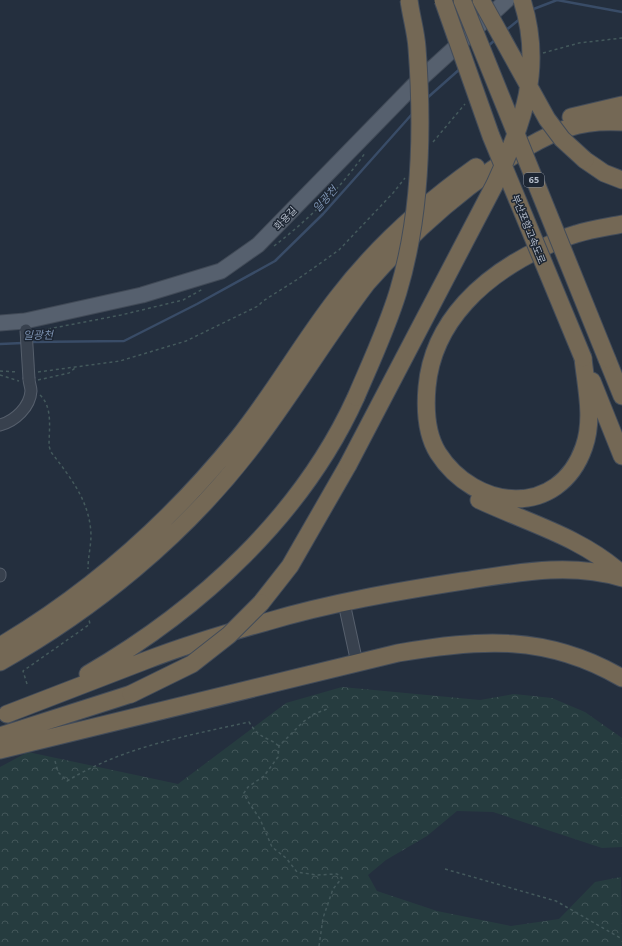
<svg xmlns="http://www.w3.org/2000/svg" width="622" height="946" viewBox="0 0 622 946" font-family="'Open Sans','Noto Sans KR',sans-serif">
	<style>
		.forest { fill: url(#forest-crowns) }
		.lines { fill: none; stroke-linecap: round; stroke-linejoin: round }
		.stream { stroke: #394c67; stroke-width: 2.5 }
		.minor-casing { stroke: #565f6c; stroke-width: 13 }
		.major-casing { stroke: #414a57; stroke-width: 17 }
		.highway-casing { stroke: #434c59; stroke-width: 19 }
		.path { stroke: #44595c; stroke-width: 1.5; stroke-dasharray: 3 3; stroke-linecap: butt }
		.minor { stroke: #38414e; stroke-width: 11 }
		.major { stroke: #56606e; stroke-width: 15 }
		.highway { stroke: #746855; stroke-width: 17 }
		.minor-bridge-casing { stroke: #565f6c; stroke-width: 13; stroke-linecap: butt }
		.highway-bridge-casing { stroke: #434c59; stroke-width: 19; stroke-linecap: butt }
		.minor-bridge { stroke: #38414e; stroke-width: 11 }
		.highway-bridge { stroke: #746855; stroke-width: 17 }
		.labels { text-anchor: middle; stroke-width: 3; stroke-linejoin: round; paint-order: stroke }
		.shield { fill: #1d2633; stroke: #878f9c; stroke-width: 1 }
		.shield-label { font-size: 9px; font-weight: bold; fill: #b4bcc9 }
		.street-label { font-size: 10px; fill: #b4bcc9; stroke: #1d2633 }
		.water-label { font-size: 11px; font-style: italic; fill: #7c92b1; stroke: #1d2633 }
	</style>
	<defs>
		<pattern id="forest-crowns" width="20" height="18" patternUnits="userSpaceOnUse"><rect width="20" height="18" fill="#263c3f"/><path d="M2 6a3 3 0 1 1 6 0M12 15a3 3 0 1 1 6 0" fill="none" stroke="#435659"/></pattern>
	</defs>
	<rect width="100%" height="100%" fill="#242f3e"/>
	<path class="forest" d="M 342,687 L 480,700 L 514,694 L 552,698 L 585,712 L 622,738 L 622,847 L 602,848 L 493,812 L 457,811 L 427,836 L 386,860 L 368,875 L 377,891 L 437,911 L 511,926 L 559,919 L 595,882 L 621,877 L 622,946 L 0,946 L 0,767 L 28,752 L 178,784 L 286,703 Z"/>
	<g class="lines">
		<path class="stream" d="M 531,10 L 557,0 L 622,12
			M 505,31 L 521,18
			M 487,47 L 495,40
			M 426,99 L 461,68
			M 30,342 L 124,341 L 197,304 L 275,261 L 323,214 L 413,113
			M 0,344 L 23,343"/>
		<defs>
			<path id="minor" d="M 0,425 C 15,421 30,407 31,391 C 31,387 29,383 29,379
				M 0,574 L 0,576
				M 344,603 L 357,663"/>
			<path id="major" d="M 0,323 L 25,321 L 142,295 L 221,271 L 258,245 L 414,85 L 507,0"/>
			<path id="highway" d="M 571,117 L 622,105
				M 585,160 L 604,173 L 622,180
				M 583,358 C 586,387 594,419 584,447 C 559,519 475,511 438,453 C 426,434 425,410 427,387 C 433,320 485,275 542,248 C 553,243 564,237 576,234 C 591,229 607,227 622,224
				M 607,359 L 622,396
				M 592,381 L 622,456
				M 479,500 C 528,523 581,537 622,574
				M 261,603 L 290,566 L 348,465
				M 0,646 C 91,592 172,520 238,438 C 274,393 302,343 337,298 C 376,247 424,204 476,167
				M 0,662 C 94,609 182,537 248,452 C 290,398 325,338 367,283 C 405,240 446,202 493,169 C 517,153 541,137 568,128 C 585,122 604,121 622,122
				M 88,674 C 200,609 302,516 356,397
				M 7,714 C 54,696 100,678 147,660 C 186,645 226,633 266,622 C 329,603 399,591 463,581 C 516,573 570,562 622,578
				M 0,736 L 131,694
				M 0,750 L 398,653 C 480,639 547,634 622,678"/>
		</defs>
		<use href="#minor" class="minor-casing"/>
		<use href="#major" class="major-casing"/>
		<use href="#highway" class="highway-casing"/>
		<path class="path" d="M 543,53 L 579,43 L 622,38
			M 433,142 L 465,104
			M 274,246 C 308,220 340,189 365,153
			M 48,329 L 121,315 L 183,300 L 203,289
			M 0,371 L 18,372
			M 38,372 L 120,361 L 186,341 L 258,306 L 263,301 L 298,279 L 339,250 L 393,193 L 405,178
			M 0,375 L 19,381
			M 38,380 L 69,373 L 75,368
			M 40,395 C 53,407 49,429 49,446 L 51,452 C 70,477 90,501 91,535 C 91,546 88,557 88,569
			M 27,684 L 23,671 L 90,624 L 89,620
			M 55,761 L 58,772 L 67,781 C 123,747 186,736 249,722 C 260,740 265,735 279,746
			M 445,869 L 556,901 L 622,939
			M 319,946 L 323,918 L 333,889 L 342,878 L 337,874 L 316,875 L 297,872 L 286,858 L 272,847 L 260,819 L 247,800 L 244,793 L 248,787 L 264,776 L 278,757 L 279,746 L 303,722 L 314,714 L 327,709"/>
		<use href="#minor" class="minor"/>
		<use href="#major" class="major"/>
		<use href="#highway" class="highway"/>
		<defs>
			<path id="minor-bridge" d="M 26,330 L 29,379"/>
			<path id="highway-bridge" d="M 443,0 L 491,136 L 583,358
				M 462,0 L 607,359
				M 481,0 L 547,119 L 562,139 L 585,160
				M 356,397 C 371,362 387,328 398,292 C 421,216 423,127 417,48 C 416,32 411,16 409,0
				M 348,465 L 495,184 C 523,122 544,69 522,0
				M 131,694 L 192,664 L 229,635 L 261,603"/>
		</defs>
		<use href="#minor-bridge" class="minor-bridge-casing"/>
		<use href="#highway-bridge" class="highway-bridge-casing"/>
		<use href="#minor-bridge" class="minor-bridge"/>
		<use href="#highway-bridge" class="highway-bridge"/>
	</g>
	<g class="labels">
		<rect class="shield" x="524" y="173" width="20" height="14" rx="3"/>
		<g class="shield-label">
			<text x="534" y="183">65</text>
		</g>
		<g class="street-label">
			<text transform="translate(285 218) rotate(-46)" y="4">화용길</text>
			<text transform="translate(529 229) rotate(68)" y="4">부산포항고속도로</text>
		</g>
		<g class="water-label">
			<text transform="translate(325 199) rotate(-48)" y="4">일광천</text>
			<text transform="translate(38 335) rotate(-1)" y="4">일광천</text>
		</g>
	</g>
</svg>
